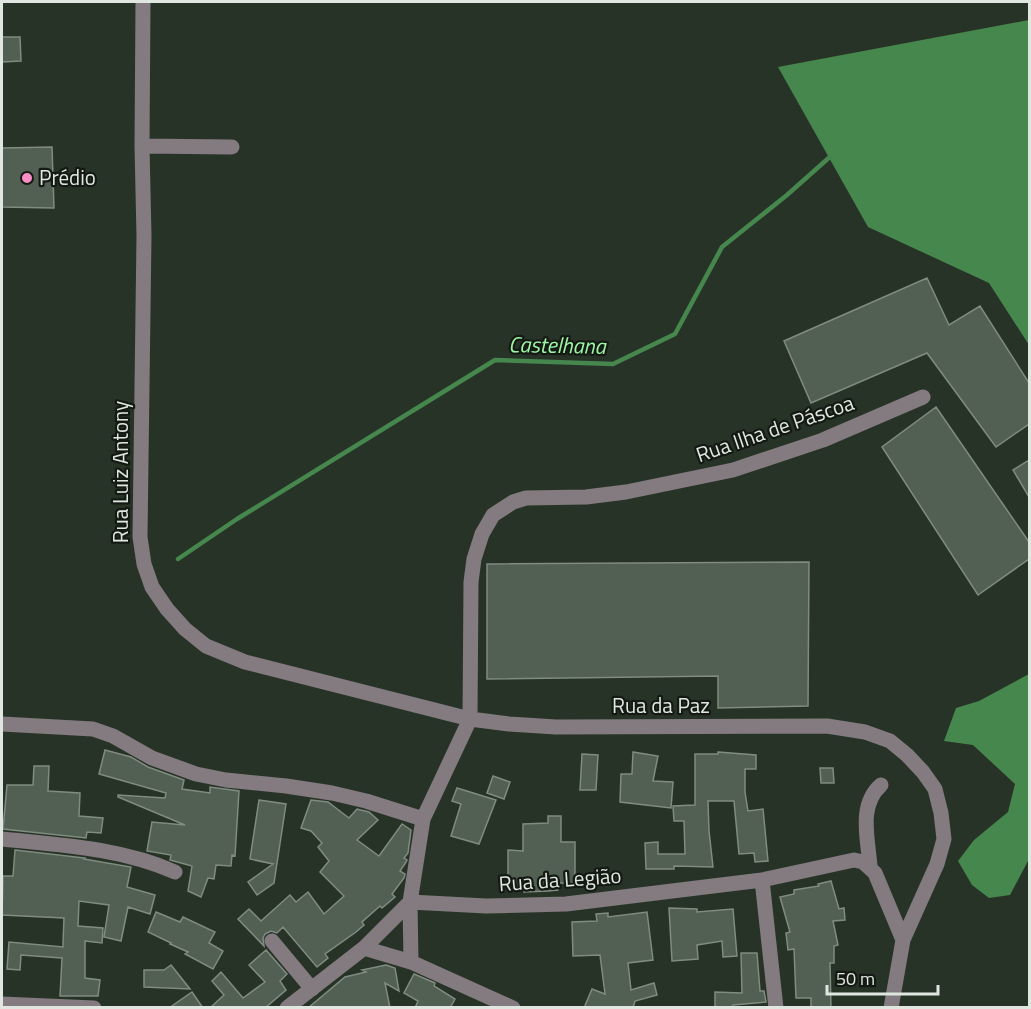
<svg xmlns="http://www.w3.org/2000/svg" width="1031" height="1009" viewBox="0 0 1031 1009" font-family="'Titillium Web',sans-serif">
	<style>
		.water { fill: #46874e }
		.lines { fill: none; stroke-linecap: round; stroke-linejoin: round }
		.stream { stroke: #46874e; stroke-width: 4.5 }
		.building { fill: #525f53; stroke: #7f8c7f; stroke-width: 1.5 }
		.minor { stroke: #837b7f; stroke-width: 15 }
		.poi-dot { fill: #fb8fc5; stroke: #141914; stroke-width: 2 }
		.labels { text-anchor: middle; stroke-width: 4.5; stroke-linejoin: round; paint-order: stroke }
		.poi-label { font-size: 21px; fill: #dfe7e0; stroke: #141914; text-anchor: start }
		.street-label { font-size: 21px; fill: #dfe7e0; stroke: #141914 }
		.water-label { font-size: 22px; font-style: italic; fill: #9df6a5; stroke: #141914 }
	</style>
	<rect width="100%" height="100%" fill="#283328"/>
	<path class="water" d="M 1029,20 L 1030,20 L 1029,345 L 989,283 L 868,227 L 778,67 Z
		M 1029,674 L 1029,859 L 1010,895 L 989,898 L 972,885 L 958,861 L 974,840 L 1008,812 L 1015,784 L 973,745 L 944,741 L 956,708 L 979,701 Z"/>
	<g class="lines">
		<path class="stream" d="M 178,559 L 237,519 L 495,360 L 613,364 L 675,334 L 722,247 L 787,195 L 832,155"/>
	</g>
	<path class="building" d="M 2,37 L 20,37 L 21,61 L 2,62 Z
		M 52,147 L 54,208 L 2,207 L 2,148 Z
		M 927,278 L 949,325 L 980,306 L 1029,383 L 1029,424 L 996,447 L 927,353 L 811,403 L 784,341 Z
		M 936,407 L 1029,542 L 1029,559 L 978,595 L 882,447 Z
		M 1029,460 L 1029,497 L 1013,470 Z
		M 809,562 L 808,706 L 718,708 L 718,676 L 487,679 L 487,564 Z
		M 105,750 L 131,757 L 148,767 L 184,780 L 182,789 L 210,793 L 210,787 L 239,791 L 235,856 L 232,855 L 231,866 L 216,865 L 214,879 L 208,878 L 201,897 L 188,891 L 192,866 L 170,860 L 171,855 L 147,851 L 152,822 L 185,825 L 118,797 L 118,795 L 165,798 L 166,793 L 99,774 Z
		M 633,752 L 658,756 L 653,781 L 673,782 L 671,808 L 620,802 L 621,774 L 632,774 Z
		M 718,752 L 756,755 L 756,769 L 745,769 L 745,792 L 748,811 L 763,809 L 768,861 L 755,862 L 754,853 L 739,854 L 734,801 L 708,801 L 709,831 L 713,867 L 674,866 L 674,869 L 646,869 L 645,843 L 658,842 L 658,854 L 685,854 L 684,821 L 674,821 L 673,806 L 695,805 L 695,754 L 718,754 Z
		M 582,754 L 598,755 L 596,790 L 580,790 Z
		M 34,766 L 49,766 L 48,791 L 80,793 L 79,816 L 103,818 L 101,833 L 87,832 L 86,838 L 3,829 L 7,785 L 33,785 Z
		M 820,768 L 833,768 L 834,783 L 821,783 Z
		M 493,776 L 510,782 L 504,799 L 487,793 Z
		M 457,788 L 496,800 L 479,844 L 451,836 L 461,804 L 452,801 Z
		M 259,800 L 286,804 L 274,883 L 257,895 L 248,882 L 273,864 L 250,859 Z
		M 311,800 L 328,802 L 349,818 L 357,809 L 369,812 L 378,820 L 357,840 L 379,856 L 402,824 L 411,830 L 408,853 L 404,858 L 407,860 L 406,862 L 400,871 L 405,874 L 404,878 L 392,894 L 395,897 L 382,908 L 380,906 L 362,922 L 364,925 L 356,932 L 325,954 L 328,958 L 317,967 L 283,927 L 277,933 L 271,931 L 265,934 L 263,938 L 264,946 L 238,919 L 249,909 L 261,921 L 290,895 L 296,902 L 308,892 L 324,914 L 344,896 L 320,872 L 329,861 L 318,847 L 322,843 L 311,831 L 301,828 Z
		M 548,816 L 561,816 L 561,842 L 575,842 L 575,883 L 557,883 L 558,890 L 548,891 L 524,892 L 524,887 L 508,887 L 508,850 L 523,851 L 523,824 L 548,823 Z
		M 15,850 L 85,858 L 84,859 L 131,867 L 127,887 L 155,895 L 150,914 L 128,907 L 121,941 L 104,937 L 109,905 L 79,901 L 78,926 L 103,928 L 102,943 L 85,941 L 85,978 L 100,980 L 98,996 L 60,996 L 62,958 L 21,955 L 20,970 L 7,969 L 9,942 L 63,947 L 63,943 L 64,918 L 2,915 L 3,876 L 13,876 Z
		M 831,881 L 839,909 L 844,908 L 845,920 L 833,921 L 838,945 L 834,946 L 834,963 L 830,963 L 831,1008 L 811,1008 L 811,998 L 796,998 L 794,949 L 788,950 L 786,933 L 790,932 L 780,897 L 794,894 L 794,890 L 819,886 L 818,884 Z
		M 669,908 L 697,909 L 697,912 L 733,909 L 737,956 L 723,957 L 722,941 L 697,945 L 698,959 L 672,961 Z
		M 156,912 L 180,922 L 183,917 L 215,932 L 209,943 L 223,951 L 213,969 L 185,954 L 188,952 L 170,944 L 171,943 L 148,932 Z
		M 647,912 L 653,960 L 628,963 L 631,990 L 654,983 L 657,995 L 635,1001 L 633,1008 L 584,1008 L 592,989 L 605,994 L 600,955 L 573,956 L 572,922 L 597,921 L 596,914 L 608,913 L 608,917 Z
		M 266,950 L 287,974 L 280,981 L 286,990 L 265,1008 L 210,1008 L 224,995 L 212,981 L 221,972 L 243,998 L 265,982 L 249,965 Z
		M 741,953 L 757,953 L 760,991 L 764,991 L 766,1002 L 733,1005 L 733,1007 L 715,1007 L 715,992 L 742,993 Z
		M 171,965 L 190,989 L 144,987 L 144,970 L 164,970 Z
		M 386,965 L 395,968 L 399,991 L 385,983 L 390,1008 L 308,1008 L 345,977 L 366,972 L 362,970 Z
		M 414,974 L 435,983 L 434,986 L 455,999 L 450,1008 L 415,1008 L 418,1001 L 404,993 Z
		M 192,992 L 203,1008 L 169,1008 Z"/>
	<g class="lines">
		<path class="minor" d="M 143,2 L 142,146 L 144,236 L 140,537 L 144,564 L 152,587 L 167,609 L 185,629 L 206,646 L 245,662 L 470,719 L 509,724 L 556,727 L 827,726 L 865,732 L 890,741 L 907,755 L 923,772 L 935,789 L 941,813 L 944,839 L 937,864 L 903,940 L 891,1008
			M 142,146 L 232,147
			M 2,724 L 93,729 L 113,736 L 152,758 L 196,774 L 226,780 L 286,786 L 332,793 L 366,801 L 423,819
			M 2,839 C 60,845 121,848 175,872
			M 870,866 C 868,839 858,805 881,785
			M 762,880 L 776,1008
			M 272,941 L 312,989
			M 364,948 L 411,962 L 513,1008
			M 411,962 L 410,902 L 423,819 L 470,719 L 471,582 L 474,559 L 482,534 L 493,515 L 513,502 L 526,498 L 586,497 L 626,492 L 733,470 L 823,440 L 923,397
			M 2,1004 L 94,1008
			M 287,1008 L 364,948 L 410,902 L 486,906 L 566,904 L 762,880 L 854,860 L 863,862 L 875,873 L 903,940"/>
	</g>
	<circle class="poi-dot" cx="27" cy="178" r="6"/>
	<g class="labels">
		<g class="poi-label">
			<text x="39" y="185">Prédio</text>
		</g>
		<g class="street-label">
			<text transform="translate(775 429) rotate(-19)" y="7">Rua Ilha de Páscoa</text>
			<text transform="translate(121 472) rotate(-90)" y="7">Rua Luiz Antony</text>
			<text x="661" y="713">Rua da Paz</text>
			<text transform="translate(560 880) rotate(-4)" y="7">Rua da Legião</text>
		</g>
		<g class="water-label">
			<text transform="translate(557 345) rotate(1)" y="8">Castelhana</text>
		</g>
	</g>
	<rect width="1031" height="1009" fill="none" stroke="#dfe7e0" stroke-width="6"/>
	<path d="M827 985v9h111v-9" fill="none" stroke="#dfe7e0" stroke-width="3"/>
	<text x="836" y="985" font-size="18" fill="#dfe7e0" stroke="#141914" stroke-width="4.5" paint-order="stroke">50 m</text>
</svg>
